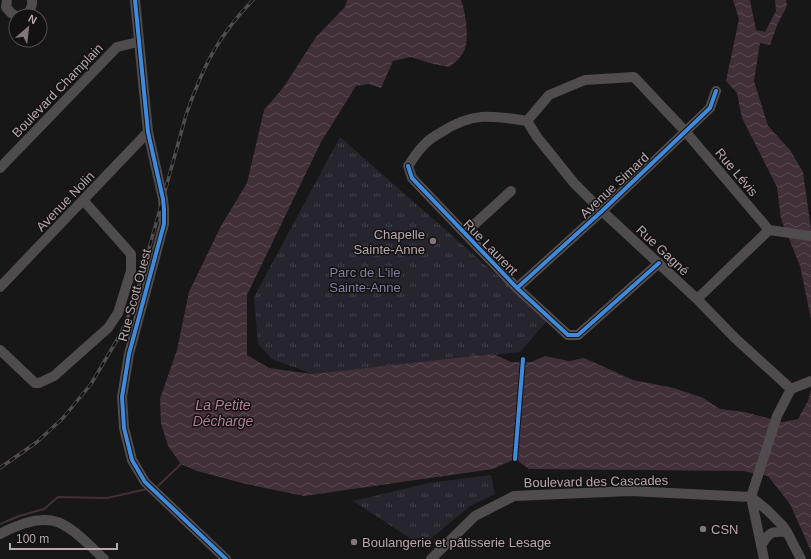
<svg xmlns="http://www.w3.org/2000/svg" width="811" height="559" viewBox="0 0 811 559" font-family="Arial,sans-serif">
	<style>
		.park { fill: url(#park-tufts) }
		.water { fill: url(#water-waves) }
		.lines { fill: none; stroke-linecap: round; stroke-linejoin: round }
		.stream { stroke: #423039; stroke-width: 2 }
		.minor { stroke: #504b4c; stroke-width: 10 }
		.rail-casing { stroke: #514c4e; stroke-width: 3.5 }
		.rail { stroke: #131111; stroke-width: 2; stroke-dasharray: 6; stroke-linecap: butt }
		.cycleway-casing { stroke: #131111; stroke-width: 6 }
		.cycleway { stroke: #408adc; stroke-width: 4 }
		.poi-dot { fill: #807578; stroke: #131111; stroke-width: 1.5 }
		.labels { text-anchor: middle; stroke-width: 3; stroke-linejoin: round; paint-order: stroke }
		.street-label { font-size: 13px; fill: #b8a8ac; stroke: #131111 }
		.poi-label { font-size: 13px; fill: #b8a8ac; stroke: #131111; text-anchor: start }
		.park-label { font-size: 13px; fill: #847fa3; stroke: #131111 }
		.water-label { font-size: 14px; font-style: italic; fill: #b37f97; stroke: #131111 }
	</style>
	<defs>
		<pattern id="park-tufts" width="24" height="20" patternUnits="userSpaceOnUse"><rect width="24" height="20" fill="#26242d"/><path d="M3 7l-1-3M5 7V3M7 7l1-3M15 17l-1-3M17 17v-4M19 17l1-3" fill="none" stroke="#434149"/></pattern>
		<pattern id="water-waves" width="16" height="10" patternUnits="userSpaceOnUse"><rect width="16" height="10" fill="#423039"/><path d="M0 5q4-4 8 0t8 0" fill="none" stroke="#5b4b53"/></pattern>
	</defs>
	<rect width="100%" height="100%" fill="#171717"/>
	<path class="park" d="M 340,137 L 548,320 L 520,352 L 312,374 L 272,359 L 258,344 L 254,297 Z
		M 491,475 L 495,494 L 470,506 L 422,546 L 353,501 L 429,483 Z"/>
	<path class="water" d="M 347,0 L 461,0 C 466,13 471,45 461,56 C 458,60 453,64 449,67 L 433,64 L 411,57 L 393,61 L 381,88 L 369,84 L 356,86 L 321,142 L 247,295 L 247,355 L 269,368 L 312,374 L 493,354 L 511,362 L 531,362 L 545,356 L 569,361 L 584,358 L 633,380 L 674,388 L 703,398 L 720,409 L 745,412 L 782,422 L 798,419 L 808,401 L 811,390 L 811,551 L 790,504 L 768,476 L 743,471 L 529,469 L 515,459 L 493,469 L 304,496 L 246,484 L 197,471 L 181,464 L 168,446 L 161,423 L 160,399 L 177,350 L 189,292 L 221,226 L 247,183 L 264,110 L 283,88 L 316,37 L 345,7 Z
		M 733,0 L 750,0 L 756,30 L 765,32 L 776,11 L 775,0 L 786,0 L 787,6 L 778,23 L 770,45 L 760,43 L 754,81 L 768,126 L 790,150 L 803,172 L 811,230 L 811,319 L 800,266 L 781,219 L 777,187 L 742,118 L 737,93 L 726,81 L 739,19 Z"/>
	<g class="lines">
		<path class="stream" d="M 155,487 L 157,487 L 181,464 L 183,463
			M 0,524 L 19,516 L 44,509 L 58,497 L 107,498 L 147,489"/>
		<path class="minor" d="M 7,0 L 6,7 L 11,13 L 16,16
			M 135,0 L 148,132 L 163,199 L 164,209 L 164,224 L 129,354 L 122,397 L 124,428 L 132,460 L 145,482 L 226,559
			M 23,16 C 29,13 33,7 32,0
			M 527,121 L 537,137 L 574,183 L 602,211 L 697,299 L 735,338 L 791,389
			M 0,168 L 117,47 L 138,42
			M 465,233 L 511,191
			M 659,263 L 578,335 L 568,335 L 517,288 L 412,178 L 408,166 C 413,159 418,150 425,144 C 429,139 435,136 440,133 C 471,112 492,115 527,121 L 549,95 L 585,80 L 634,77 L 685,131 L 769,230
			M 0,287 L 148,132
			M 517,288 L 602,211 L 710,108 L 716,91
			M 697,299 L 769,230 L 811,236
			M 0,350 L 35,383 L 39,383 L 54,376 L 108,328 L 118,313 L 131,271 L 131,254 L 84,201
			M 0,534 C 17,525 43,514 62,524 C 78,532 91,547 104,559
			M 761,546 C 769,532 771,531 787,532
			M 431,559 L 475,516 L 514,496 L 630,491 L 751,497 L 767,510 L 782,525 L 787,532 L 801,559
			M 764,559 L 751,497 L 777,416 L 791,389 L 811,381"/>
		<defs>
			<path id="rail" d="M 0,468 L 37,442 L 63,418 L 91,384 L 120,335 L 134,303 L 186,115 C 203,67 217,37 253,0"/>
		</defs>
		<use href="#rail" class="rail-casing"/>
		<use href="#rail" class="rail"/>
		<defs>
			<path id="cycleway" d="M 135,0 L 148,132 L 163,199 L 164,209 L 164,224 L 129,354 L 122,397 L 124,428 L 132,460 L 145,482 L 226,559
				M 408,166 L 412,178 L 517,288 L 568,335 L 578,335 L 659,263
				M 517,288 L 602,211 L 710,108 L 716,91
				M 515,459 L 523,359"/>
		</defs>
		<use href="#cycleway" class="cycleway-casing"/>
		<use href="#cycleway" class="cycleway"/>
	</g>
	<g class="poi-dot">
		<circle cx="433" cy="241" r="4"/>
		<circle cx="703" cy="529" r="4"/>
		<circle cx="354" cy="542" r="4"/>
	</g>
	<g class="labels">
		<g class="street-label">
			<text transform="translate(57 90) rotate(-46)" y="5">Boulevard Champlain</text>
			<text transform="translate(737 172) rotate(50)" y="5">Rue Lévis</text>
			<text transform="translate(614 185) rotate(-43)" y="5">Avenue Simard</text>
			<text transform="translate(65 201) rotate(-46)" y="5">Avenue Nolin</text>
			<text transform="translate(491 247) rotate(46)" y="5">Rue Laurent</text>
			<text transform="translate(663 250) rotate(43)" y="5">Rue Gagné</text>
			<text transform="translate(134 295) rotate(-75)" y="5">Rue Scott Ouest</text>
			<text transform="translate(596 481) rotate(-1)" y="5">Boulevard des Cascades</text>
		</g>
		<g class="poi-label">
			<text x="425" y="239" text-anchor="end">Chapelle<tspan x="425" dy="15">Sainte-Anne</tspan></text>
			<text x="711" y="534">CSN</text>
			<text x="362" y="547">Boulangerie et pâtisserie Lesage</text>
		</g>
		<g class="park-label">
			<text x="365" y="277">Parc de L'ile<tspan x="365" dy="15">Sainte-Anne</tspan></text>
		</g>
		<g class="water-label">
			<text x="223" y="410">La Petite<tspan x="223" dy="16">Décharge</tspan></text>
		</g>
	</g>
	<g transform="translate(28 28) rotate(28)"><circle r="19" fill="#131111" stroke="#554d4f"/>
	<path d="M0-3L7 15L0 10L-7 15Z" fill="#807578"/>
	<text y="-6" font-size="11" font-weight="bold" text-anchor="middle" fill="#b8a8ac">N</text>
	</g>
	<path d="M10 543v6h107v-6" fill="none" stroke="#b8a8ac" stroke-width="2"/>
	<text x="16" y="543" font-size="12" fill="#b8a8ac" stroke="#131111" stroke-width="3" paint-order="stroke">100 m</text>
</svg>
